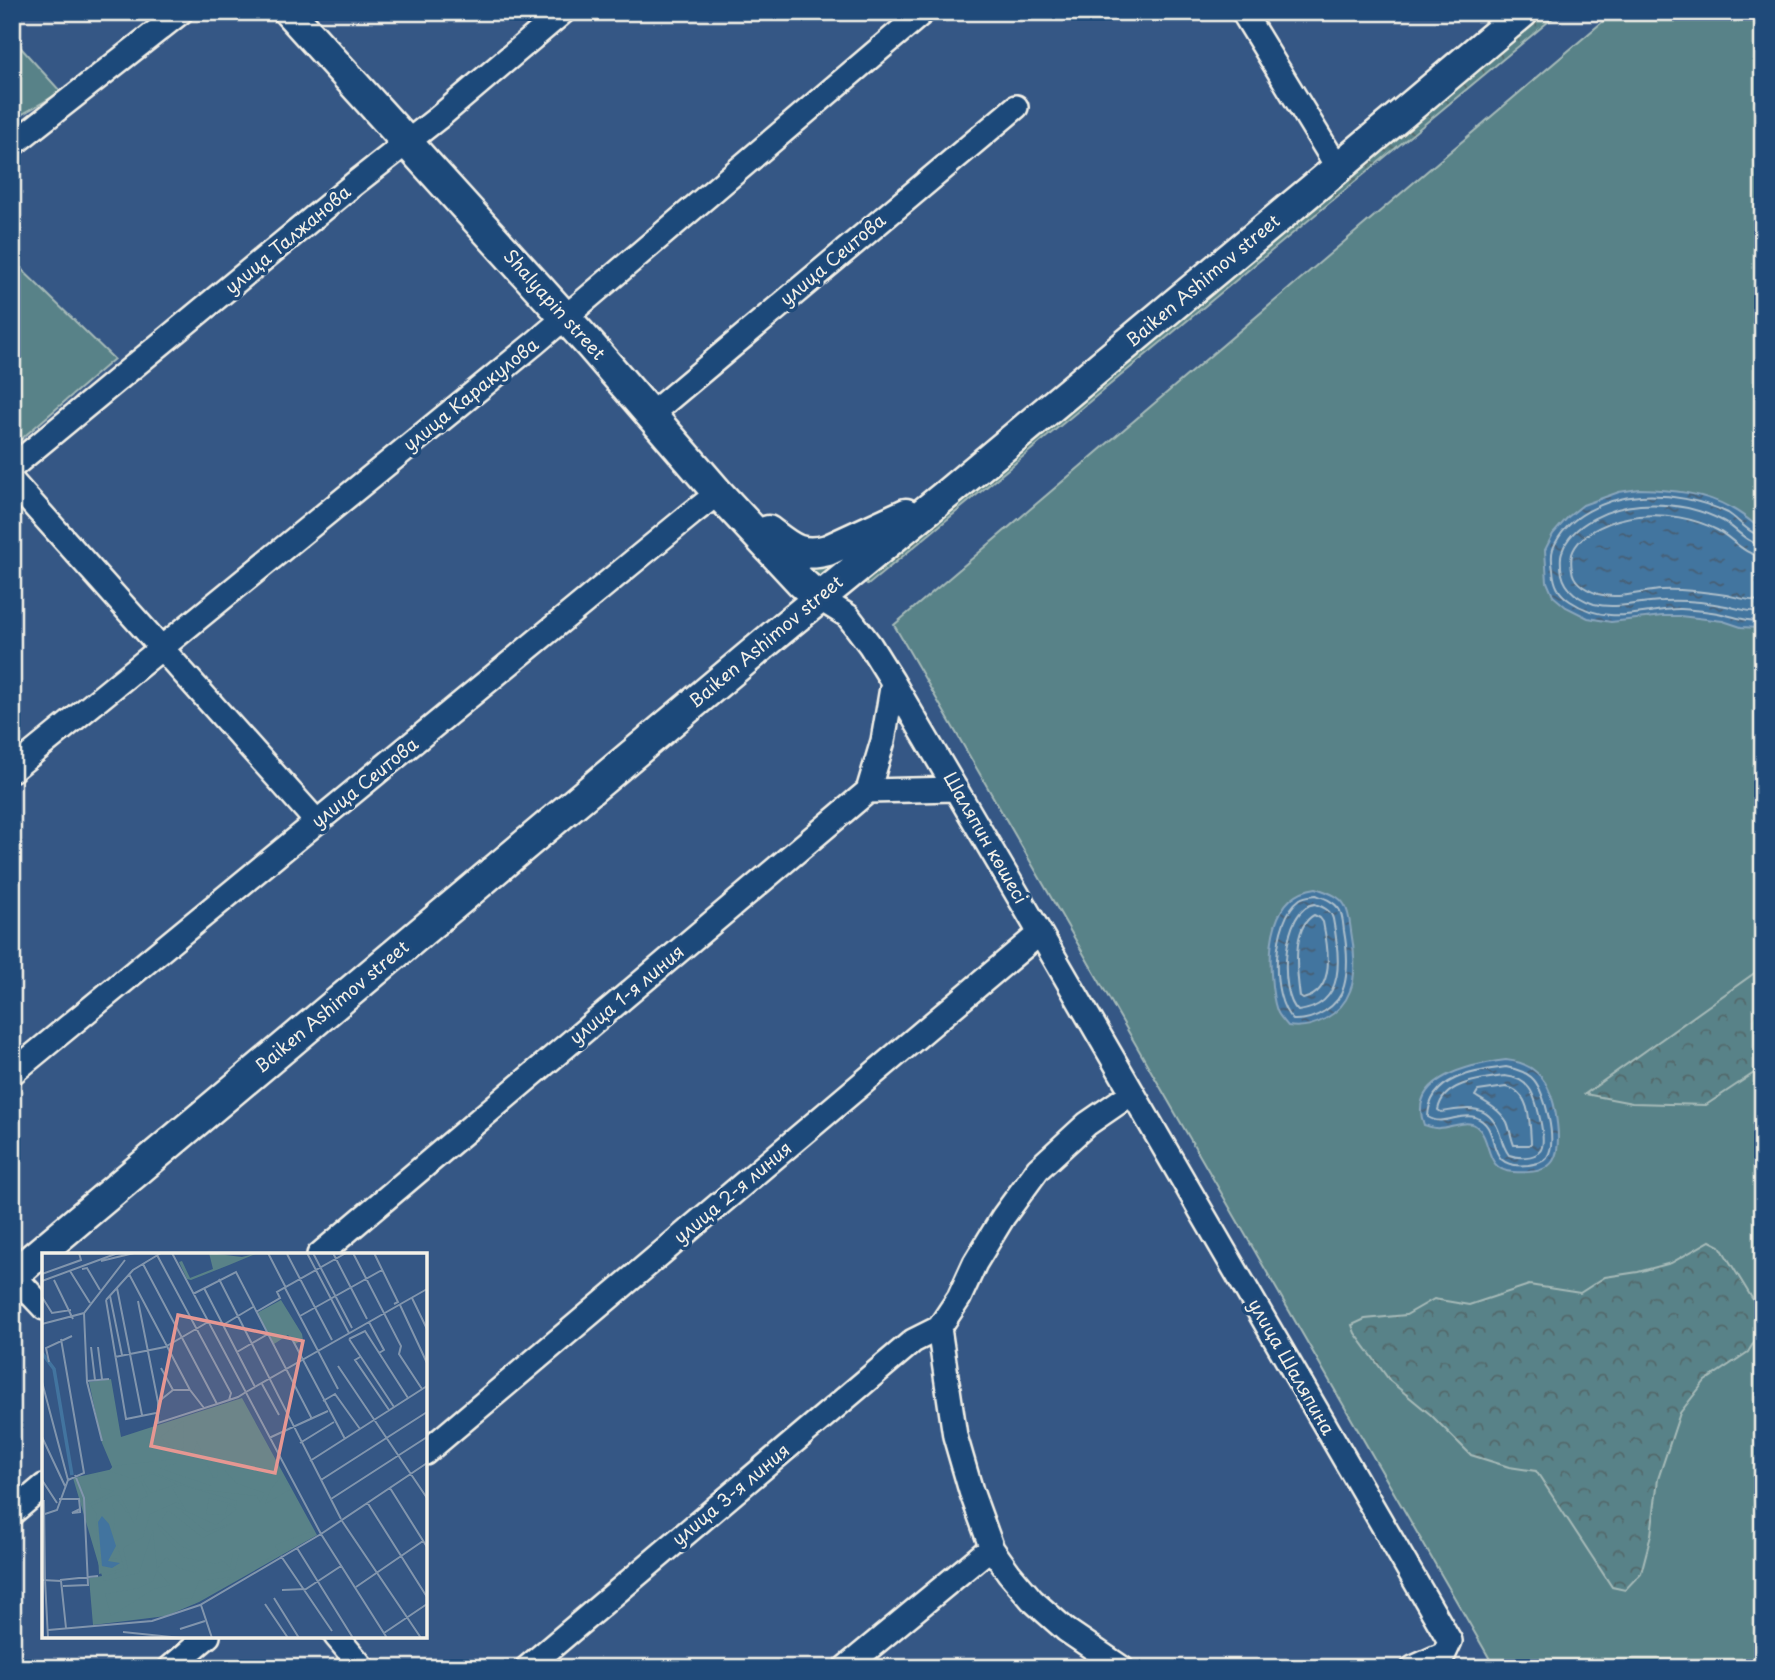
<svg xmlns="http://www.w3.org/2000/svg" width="1775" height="1680" viewBox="0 0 1775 1680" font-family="'Playpen Sans',sans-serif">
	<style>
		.grass { fill: #598288; stroke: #a6bab8; stroke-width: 2 }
		.forest { fill: url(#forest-crowns); stroke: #a6bab8; stroke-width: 2 }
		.water { fill: url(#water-ripples); stroke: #89a6bc; stroke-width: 2 }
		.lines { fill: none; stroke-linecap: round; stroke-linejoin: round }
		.shore { stroke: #adbfcb; stroke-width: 2 }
		.minor-casing { stroke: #f4f1e8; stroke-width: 28 }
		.major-casing { stroke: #f4f1e8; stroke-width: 35 }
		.minor { stroke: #1f4a7a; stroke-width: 23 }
		.major { stroke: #1f4a7a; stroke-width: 30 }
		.labels { text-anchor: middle; stroke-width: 7; stroke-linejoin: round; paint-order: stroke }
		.street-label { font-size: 18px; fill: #f4f1e8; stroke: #1f4a7a }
		.inset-river { fill: none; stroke: #42749f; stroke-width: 3.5 }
		.inset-road { fill: none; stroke: #8195ad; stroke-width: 2 }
		.view { fill: #e69792; fill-opacity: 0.15; stroke: #e69792; stroke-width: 3.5 }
		.inset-edge { fill: none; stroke: #f4f1e8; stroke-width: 3.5 }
	</style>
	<defs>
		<pattern id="forest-crowns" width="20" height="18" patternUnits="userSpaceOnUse" patternTransform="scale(1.75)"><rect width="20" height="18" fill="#598288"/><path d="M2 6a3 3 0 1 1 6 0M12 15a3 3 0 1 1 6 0" fill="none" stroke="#52686a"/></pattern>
		<pattern id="water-ripples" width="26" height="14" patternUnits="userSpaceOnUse" patternTransform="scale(1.75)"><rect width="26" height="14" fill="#42749f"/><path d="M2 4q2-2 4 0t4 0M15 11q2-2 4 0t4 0" fill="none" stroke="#465e72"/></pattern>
	</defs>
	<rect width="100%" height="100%" fill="#355785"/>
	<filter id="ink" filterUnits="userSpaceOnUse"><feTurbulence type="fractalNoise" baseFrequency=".0143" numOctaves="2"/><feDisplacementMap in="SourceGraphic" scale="14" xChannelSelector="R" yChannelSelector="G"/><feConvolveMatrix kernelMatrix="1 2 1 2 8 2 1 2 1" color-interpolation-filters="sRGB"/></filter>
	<g filter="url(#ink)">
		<path class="grass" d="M 1614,12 L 1763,12 L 1763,1668 L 1495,1668 L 894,625 Z
			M 12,38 L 61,92 L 12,120 Z
			M 12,260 L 114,359 L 12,447 Z
			M 890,527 L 821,577 L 813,572 L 794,555 Z"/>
		<path class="forest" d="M 1544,12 L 1560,12 L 868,585 L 863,580 Z
			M 1763,967 L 1763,1067 L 1706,1105 L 1632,1103 L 1585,1094 Z
			M 1710,1241 L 1720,1246 L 1758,1308 L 1763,1319 L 1763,1327 L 1748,1352 L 1705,1381 L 1680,1413 L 1658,1479 L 1651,1535 L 1641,1573 L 1625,1590 L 1612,1587 L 1536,1471 L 1509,1467 L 1471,1455 L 1431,1415 L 1390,1381 L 1355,1333 L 1352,1325 L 1365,1319 L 1406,1315 L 1434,1299 L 1469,1305 L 1529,1285 L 1580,1293 L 1605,1277 L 1638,1272 L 1671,1263 Z"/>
		<path class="water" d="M 1639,489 C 1671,490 1703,492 1731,508 C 1743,514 1753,523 1763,531 L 1763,626 L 1758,628 L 1741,627 L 1723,621 L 1680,616 L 1662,616 L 1611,622 L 1588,618 L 1566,607 L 1553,596 L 1547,582 L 1545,550 L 1553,534 L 1568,517 L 1583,505 L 1619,492 Z
			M 1316,888 C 1326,892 1338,895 1344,904 C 1349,911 1350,923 1351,931 C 1354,947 1357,975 1350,991 C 1341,1015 1313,1030 1288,1026 C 1285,1022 1280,1017 1278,1013 C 1274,1005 1273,994 1272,986 C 1268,949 1270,894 1316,888 Z
			M 1506,1060 C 1515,1061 1523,1063 1531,1068 C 1538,1073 1545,1081 1548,1088 C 1556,1104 1563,1146 1553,1161 C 1545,1173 1526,1173 1513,1172 C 1483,1170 1493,1139 1476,1126 C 1466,1119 1450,1128 1439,1128 C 1434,1129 1429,1126 1424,1125 C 1406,1077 1473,1064 1506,1060 Z"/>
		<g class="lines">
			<path class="shore" d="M 1763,536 C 1750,535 1739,520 1728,513 C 1702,500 1669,494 1640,496 C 1607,498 1565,516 1553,549 C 1551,555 1552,564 1553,570 C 1554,584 1558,593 1570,601 C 1582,609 1596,614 1610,615 C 1633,617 1656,609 1679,609 C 1694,610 1711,611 1726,615 C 1739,618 1750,622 1763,620
				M 1763,545 C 1747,544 1736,528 1723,521 C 1698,508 1668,503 1640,505 C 1612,507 1571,523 1562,552 C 1560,556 1561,562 1561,567 C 1562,587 1576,598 1594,604 C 1617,610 1640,601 1663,601 C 1684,600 1706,602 1726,606 C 1739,609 1749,612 1763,612
				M 1763,556 C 1743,555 1733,538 1717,530 C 1694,518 1665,513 1639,516 C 1617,518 1579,531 1572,554 C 1571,559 1571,565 1572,570 C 1573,583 1587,590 1598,594 C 1619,600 1641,591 1662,590 C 1683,589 1705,592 1726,595 C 1739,598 1749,601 1763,601
				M 1316,895 C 1324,898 1334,901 1339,909 C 1343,915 1343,924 1344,931 C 1347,948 1349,968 1344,986 C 1339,1007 1314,1021 1293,1020 C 1269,998 1272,919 1300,899 C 1305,896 1310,896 1316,895 Z
				M 1315,904 C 1323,907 1331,910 1333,919 C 1340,956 1347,1005 1298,1011 C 1278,994 1282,907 1315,904 Z
				M 1314,915 L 1320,918 L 1323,922 C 1328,947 1337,991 1303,999 L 1300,997 C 1297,975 1291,927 1314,915 Z
				M 1506,1067 C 1517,1069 1527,1072 1534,1080 C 1545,1093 1558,1142 1547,1157 C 1543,1163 1535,1164 1528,1165 C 1480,1170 1505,1128 1475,1117 C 1459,1112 1443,1127 1428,1117 C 1429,1077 1474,1071 1506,1067 Z
				M 1505,1076 C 1515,1077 1523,1080 1529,1088 C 1536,1097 1548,1142 1540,1151 C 1534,1159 1517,1158 1509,1155 C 1502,1146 1502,1138 1498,1129 C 1486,1102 1464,1109 1441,1112 L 1438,1110 C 1443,1082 1482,1079 1505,1076 Z
				M 1506,1087 C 1530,1091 1530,1122 1531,1143 L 1529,1145 L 1514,1145 C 1511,1138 1510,1129 1507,1122 C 1499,1109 1487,1103 1475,1096 L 1478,1091 Z"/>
			<defs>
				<path id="minor" d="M 1243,12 L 1338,168
					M 12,145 L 181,12
					M 650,415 L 1016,107
					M 12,467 L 354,184 L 438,118 L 563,12
					M 12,481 L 317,822
					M 819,598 L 848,616 L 870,645 L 893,682 L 1040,933 L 1450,1641 L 1444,1654 L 1413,1668
					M 12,770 L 535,343 L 923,12
					M 868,791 L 883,741 L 893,682
					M 12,1073 L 691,514 L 718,493
					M 319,1255 L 868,791 L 956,789
					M 13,1275 L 44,1308
					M 425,1453 L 1040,933
					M 12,1513 L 44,1486
					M 336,1636 L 363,1668
					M 170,1668 L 208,1636
					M 527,1668 L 913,1341 L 939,1328
					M 845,1668 L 982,1555 L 992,1549
					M 1122,1668 L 1066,1630 L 1032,1600 L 1009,1573 L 992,1549 L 971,1491 L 955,1436 L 939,1328 L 959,1298 L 975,1263 L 1003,1217 L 1038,1169 L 1087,1124 L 1132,1093"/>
				<path id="major" d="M 289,12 L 592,347 L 718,493 L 802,583 L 819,598
					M 768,531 C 789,547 799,558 828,550 L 906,514
					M 12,1276 L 789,623 L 947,494 L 1338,168 L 1523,12"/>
			</defs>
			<use href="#minor" class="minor-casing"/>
			<use href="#major" class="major-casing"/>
			<use href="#minor" class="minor"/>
			<use href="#major" class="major"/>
		</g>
	</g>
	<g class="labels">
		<g class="street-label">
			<text transform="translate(288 240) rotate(-40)" y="6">улица Талжанова</text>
			<text transform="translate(833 260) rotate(-40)" y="6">улица Сеитова</text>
			<text transform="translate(1203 281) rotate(-40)" y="6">Baiken Ashimov street</text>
			<text transform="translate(554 305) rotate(48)" y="6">Shalyapin street</text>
			<text transform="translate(471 395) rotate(-39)" y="6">улица Каракулова</text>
			<text transform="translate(766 642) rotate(-40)" y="6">Baiken Ashimov street</text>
			<text transform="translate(365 783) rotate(-39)" y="6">улица Сеитова</text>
			<text transform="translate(985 838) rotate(60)" y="6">Шаляпин көшесі</text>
			<text transform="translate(627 995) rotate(-40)" y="6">улица 1-я линия</text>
			<text transform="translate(332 1007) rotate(-40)" y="6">Baiken Ashimov street</text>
			<text transform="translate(733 1193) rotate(-40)" y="6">улица 2-я линия</text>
			<text transform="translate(1291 1367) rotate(60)" y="6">улица Шаляпина</text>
			<text transform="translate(731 1495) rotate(-40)" y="6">улица 3-я линия</text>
		</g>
	</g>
	<g transform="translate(42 1253)">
		<rect width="385" height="385" fill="#355785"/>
		<path d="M 167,0 L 200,4 L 216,0 L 187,12 L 184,9 L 187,12 L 149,27 L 145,26 L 137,9 L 140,8 L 148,25 L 171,16 ZM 239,47 L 260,81 L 261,87 L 253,91 L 246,82 L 232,91 L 215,60 ZM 69,126 L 79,184 L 200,145 L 275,282 L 157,349 L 124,363 L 51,372 L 47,325 L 60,323 L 31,225 L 71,216 L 60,190 L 47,129 Z" fill="#598288"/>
		<path d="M 141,168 L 142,195 L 135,198 L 118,184 ZM 155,188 L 171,225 L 175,224 L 176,210 L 194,230 L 223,240 L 218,250 L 215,243 L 154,236 L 110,219 L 92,226 L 67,218 L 71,213 L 133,206 L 135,210 L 117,215 L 170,233 L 152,197 ZM 55,221 L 59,235 L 72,238 L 47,251 L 36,224 ZM 109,221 L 113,222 L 135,231 L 109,240 L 101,227 ZM 240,222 L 249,236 L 223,251 L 229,236 ZM 99,228 L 106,243 L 99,246 L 94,267 L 80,239 ZM 139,232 L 195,248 L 194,253 L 191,251 L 167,245 L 164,261 L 183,262 L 186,251 L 195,256 L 174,272 L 133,253 L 165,279 L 190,270 L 161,285 L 126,257 L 120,266 L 152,298 L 139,293 L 115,270 L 118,277 L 141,304 L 174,311 L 182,308 L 188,315 L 191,300 L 197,300 L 193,316 L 168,321 L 150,312 L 154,320 L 137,315 L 124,304 L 115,316 L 111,277 L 97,320 L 62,328 L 61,324 L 86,316 L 81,295 L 101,284 L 108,261 L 135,249 L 144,257 L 130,235 ZM 72,242 L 78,243 L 93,271 L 76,247 L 70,251 L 73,259 L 71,287 L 56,269 L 59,310 L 62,314 L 74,311 L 68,311 L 65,305 L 75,306 L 75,292 L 82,315 L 57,321 L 54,260 L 49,253 ZM 270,278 L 272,283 L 219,310 L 236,299 L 233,292 ZM 115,317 L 128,332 L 112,336 L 69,363 L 63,341 L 97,335 L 111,328 ZM 190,324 L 152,351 L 138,346 L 150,345 L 157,328 Z" fill="#598288"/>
		<path d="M 60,263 L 67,271 L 74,293 L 66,308 L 78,310 L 70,315 L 60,313 L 56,269 Z" fill="#42749f"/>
		<path class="inset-river" d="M 0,100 L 12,116 L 30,222"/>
		<path class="inset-road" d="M 130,0 L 279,281 L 345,385M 226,0 L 244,35M 265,0 L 307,80M 271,0 L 310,75M 291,0 L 325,66M 311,0 L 359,93 L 357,101 L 380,136M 332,0 L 356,49 L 352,51M 245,1 L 290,87M 115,2 L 189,140 L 187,147M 59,8 L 92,0M 101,11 L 175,151M 40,16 L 45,15 L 58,37M 28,18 L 48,50M 0,21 L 39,7 L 37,0M 87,21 L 148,137M 177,26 L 299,266M 12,27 L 31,66M 0,28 L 76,0M 75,35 L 100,162M 162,35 L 213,134M 243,35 L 296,136M 151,41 L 194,19 L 270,166M 68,43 L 80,102M 0,44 L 10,60 L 29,57M 370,45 L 385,76M 64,47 L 84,166 L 114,160M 64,47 L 91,17 L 119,0M 96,48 L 116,149M 358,52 L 385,110M 214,59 L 238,45 L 235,39 L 304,0M 42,60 L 45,129 L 60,188M 258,63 L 340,17M 327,69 L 342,97 L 337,100M 0,71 L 42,60 L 83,7M 181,72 L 211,54M 250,86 L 303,186M 307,86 L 323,78 L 366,145M 307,86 L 352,154M 49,94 L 53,127M 56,94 L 60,126M 195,99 L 226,81M 73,104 L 123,94 L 166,69M 318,104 L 313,107 L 347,157M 7,109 L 4,95 L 30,83M 296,113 L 385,245M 119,115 L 131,137M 45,128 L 67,126M 0,129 L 26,227M 220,131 L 237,162M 204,139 L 385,36M 281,148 L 293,141 L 318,176M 162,155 L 148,137 L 131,137 L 116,149 L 116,170 L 175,151 L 196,144 L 204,139M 0,184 L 23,233M 227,185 L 286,158M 258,190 L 292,169M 268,208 L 385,133M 0,227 L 15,250M 279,227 L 385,159M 348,235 L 385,294M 17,246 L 37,246 L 38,256 L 30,260 L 38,259 L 38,256M 289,246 L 385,184M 2,247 L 3,327M 325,249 L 385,344M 3,261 L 15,257 L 26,227 L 42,220 L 19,86M 300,268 L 379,385M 279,281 L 385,210M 255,295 L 311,385M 239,303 L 290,378M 0,327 L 19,328 L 24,375M 3,327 L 6,385M 18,327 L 56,323M 21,333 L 46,332 L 42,245 L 33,222M 314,334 L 381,288M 240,337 L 264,336 L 299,313M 232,345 L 257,385M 223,351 L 246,385M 159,352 L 170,385M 138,376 L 163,368M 6,377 L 110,368 L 158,352 L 279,281M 81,379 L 139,385M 342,380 L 385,351"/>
		<path class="view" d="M 136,62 L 261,88 L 233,220 L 109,193 Z"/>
		<rect width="385" height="385" class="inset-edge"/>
	</g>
	<rect width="1775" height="1680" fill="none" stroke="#1f4a7a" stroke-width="42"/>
	<rect x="21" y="21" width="1733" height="1638" fill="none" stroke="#f4f1e8" stroke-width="2.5" filter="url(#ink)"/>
</svg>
